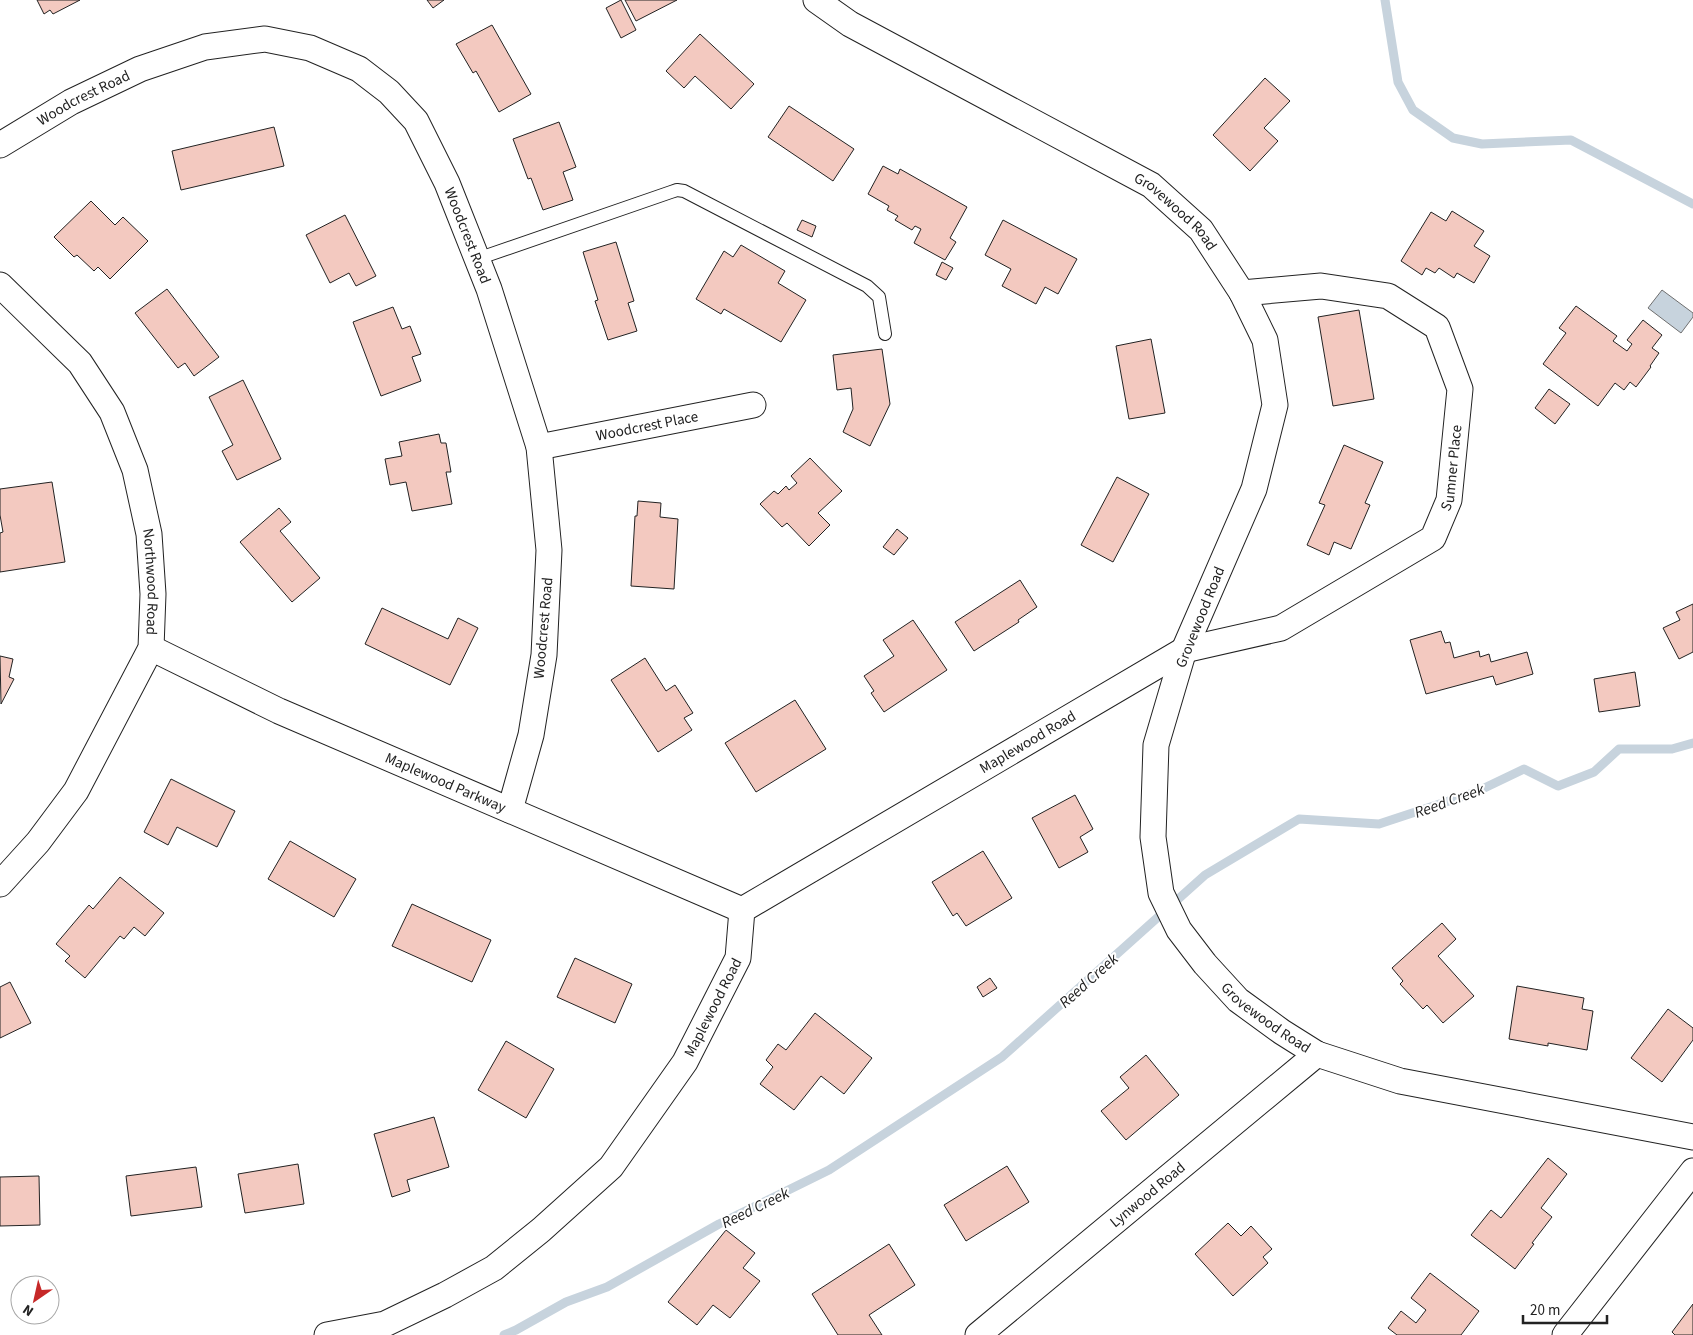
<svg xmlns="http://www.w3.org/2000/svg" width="1693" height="1335" viewBox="0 0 1693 1335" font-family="'Source Sans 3',sans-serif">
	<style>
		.water { fill: #c7d3dd; stroke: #6f6f6f }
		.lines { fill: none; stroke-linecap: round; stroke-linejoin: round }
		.stream { stroke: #c7d3dd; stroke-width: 9 }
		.building { fill: #f3c9c0; stroke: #222 }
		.service-casing { stroke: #222; stroke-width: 14 }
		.minor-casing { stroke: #222; stroke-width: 27 }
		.service { stroke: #fff; stroke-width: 12 }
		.minor { stroke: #fff; stroke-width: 25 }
		.labels { text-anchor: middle; stroke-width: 4; stroke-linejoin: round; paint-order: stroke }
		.street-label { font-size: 15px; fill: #222; stroke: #fff }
		.water-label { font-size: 16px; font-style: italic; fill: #222; stroke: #fff }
	</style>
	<rect width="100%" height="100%" fill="#fff"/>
	<path class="water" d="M 1662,290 L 1693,313 L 1693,317 L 1681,333 L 1648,308 Z"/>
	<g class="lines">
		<path class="stream" d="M 1385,0 L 1398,82 L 1413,110 L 1453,138 L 1482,144 L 1571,140 L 1693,204
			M 504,1335 L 516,1330 L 566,1302 L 607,1287 L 719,1224 L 829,1170 L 1002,1057 L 1205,875 L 1299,819 L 1379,824 L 1476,792 L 1524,769 L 1558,786 L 1594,772 L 1619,749 L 1672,749 L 1693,743"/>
	</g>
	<path class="building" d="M 37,0 L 80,0 L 53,14 L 50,10 L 44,14 Z
		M 427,0 L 444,0 L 433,8 Z
		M 621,0 L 636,30 L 621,38 L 606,8 Z
		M 625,0 L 677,0 L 636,21 Z
		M 492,25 L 531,94 L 499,112 L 476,71 L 473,73 L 456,44 Z
		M 700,34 L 754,84 L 731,109 L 695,76 L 684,88 L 666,71 Z
		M 1265,78 L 1290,101 L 1264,128 L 1278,141 L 1250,171 L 1213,135 Z
		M 789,106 L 854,149 L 833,181 L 768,137 Z
		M 559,122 L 576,167 L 563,172 L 573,200 L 543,210 L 531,178 L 528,179 L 513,139 Z
		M 274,127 L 284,166 L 181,190 L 172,151 Z
		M 883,166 L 898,174 L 900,169 L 967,207 L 950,238 L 956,242 L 945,260 L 914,243 L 921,229 L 915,226 L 912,230 L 895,220 L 898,216 L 887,210 L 889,206 L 868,194 Z
		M 91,201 L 115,225 L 123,217 L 148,241 L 110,279 L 98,267 L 94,271 L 77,255 L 74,257 L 54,237 Z
		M 1452,211 L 1484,231 L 1474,246 L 1490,256 L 1474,283 L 1457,273 L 1454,278 L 1439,268 L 1435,273 L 1426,268 L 1422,275 L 1401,261 L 1431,212 L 1446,221 Z
		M 345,215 L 376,276 L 356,286 L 349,273 L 330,283 L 306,235 Z
		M 802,220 L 816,226 L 812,237 L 797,230 Z
		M 1003,220 L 1077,259 L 1058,294 L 1045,287 L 1036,304 L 1002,286 L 1011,269 L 985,255 Z
		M 616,242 L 634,301 L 628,303 L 637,331 L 608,340 L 595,301 L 598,300 L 583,252 Z
		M 741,245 L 785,271 L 778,283 L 806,300 L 781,342 L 724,309 L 721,314 L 696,299 L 724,251 L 733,257 Z
		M 942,262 L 953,268 L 946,280 L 936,275 Z
		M 167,289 L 219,357 L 194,376 L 185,363 L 178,368 L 135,313 Z
		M 1576,306 L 1617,336 L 1613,341 L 1627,351 L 1632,344 L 1627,340 L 1643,320 L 1662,335 L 1652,348 L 1659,353 L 1650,366 L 1651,367 L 1636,387 L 1630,382 L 1624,390 L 1615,383 L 1598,406 L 1543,364 L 1566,333 L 1559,328 Z
		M 393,307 L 402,329 L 410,326 L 421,354 L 412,357 L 421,381 L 381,396 L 353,322 Z
		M 1359,310 L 1374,399 L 1333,406 L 1318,317 Z
		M 1151,339 L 1165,413 L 1129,419 L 1116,346 Z
		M 882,349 L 890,404 L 870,446 L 843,432 L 853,409 L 851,388 L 837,390 L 833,355 Z
		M 243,380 L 281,459 L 237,480 L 222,451 L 233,445 L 209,397 Z
		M 1549,389 L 1570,404 L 1555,424 L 1535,408 Z
		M 439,434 L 441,443 L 446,443 L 451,472 L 446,472 L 452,504 L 412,511 L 406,482 L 390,485 L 385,459 L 402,456 L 399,442 Z
		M 1344,445 L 1383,462 L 1365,503 L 1370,505 L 1351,549 L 1334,542 L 1329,555 L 1307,545 L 1325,505 L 1319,503 Z
		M 810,458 L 842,491 L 818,513 L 830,525 L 809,546 L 787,523 L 782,527 L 760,504 L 774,491 L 778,494 L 786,486 L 789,490 L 797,483 L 791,476 Z
		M 1117,477 L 1149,494 L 1113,562 L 1081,545 Z
		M 52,482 L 65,562 L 0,572 L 0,533 L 3,532 L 0,515 L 0,489 Z
		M 638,501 L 661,503 L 660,517 L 678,519 L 674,589 L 631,586 L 635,516 L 637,516 Z
		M 279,508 L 291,522 L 280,531 L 320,578 L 292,602 L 240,542 Z
		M 897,529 L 908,538 L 894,555 L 883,547 Z
		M 1020,580 L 1037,607 L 1018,620 L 1019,622 L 974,651 L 955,622 Z
		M 1693,604 L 1693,652 L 1679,659 L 1663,628 L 1680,620 L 1676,612 Z
		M 382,608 L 448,639 L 458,618 L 478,628 L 450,685 L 365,644 Z
		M 913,620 L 947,670 L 884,712 L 871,693 L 874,691 L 864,676 L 894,656 L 883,640 Z
		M 1441,631 L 1445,643 L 1450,642 L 1454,658 L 1479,651 L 1480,657 L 1489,654 L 1491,662 L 1527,652 L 1533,674 L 1496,685 L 1493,676 L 1426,694 L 1410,640 Z
		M 0,656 L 13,659 L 9,677 L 14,679 L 1,704 Z
		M 645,658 L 666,691 L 675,685 L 693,713 L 684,718 L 692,730 L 658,752 L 611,680 Z
		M 1635,672 L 1640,706 L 1599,712 L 1594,679 Z
		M 795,700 L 826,749 L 756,792 L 725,743 Z
		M 171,779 L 235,811 L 217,847 L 177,827 L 168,845 L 144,832 Z
		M 1075,795 L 1093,829 L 1080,837 L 1088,852 L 1059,868 L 1032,818 Z
		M 290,841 L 356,879 L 334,917 L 268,879 Z
		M 983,851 L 1012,898 L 966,926 L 957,913 L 953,916 L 932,882 Z
		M 120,877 L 164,913 L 145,936 L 134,927 L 124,939 L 120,936 L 85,978 L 65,961 L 70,956 L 56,944 L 89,905 L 93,909 Z
		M 412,904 L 491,940 L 472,982 L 392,946 Z
		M 1442,923 L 1456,939 L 1438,956 L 1474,996 L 1443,1023 L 1427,1005 L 1423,1009 L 1400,984 L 1403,981 L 1392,968 Z
		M 575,958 L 632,984 L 615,1023 L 557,997 Z
		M 990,978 L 997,988 L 983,997 L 977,987 Z
		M 10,982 L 31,1023 L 0,1038 L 0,987 Z
		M 1517,986 L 1584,998 L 1582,1009 L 1593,1011 L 1587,1050 L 1548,1043 L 1548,1046 L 1509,1039 Z
		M 1668,1009 L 1693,1028 L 1693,1040 L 1662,1082 L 1631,1058 Z
		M 815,1013 L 872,1058 L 844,1094 L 821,1076 L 794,1110 L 760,1084 L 773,1067 L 766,1060 L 778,1044 L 786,1050 Z
		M 506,1041 L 554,1069 L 526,1118 L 478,1090 Z
		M 1146,1055 L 1179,1095 L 1126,1140 L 1101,1111 L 1129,1088 L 1120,1077 Z
		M 434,1117 L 449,1167 L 407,1180 L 410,1191 L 392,1197 L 374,1134 Z
		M 1548,1158 L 1567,1174 L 1541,1208 L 1552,1217 L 1532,1243 L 1534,1244 L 1515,1269 L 1471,1235 L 1491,1210 L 1501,1218 Z
		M 298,1164 L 304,1204 L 245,1213 L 238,1174 Z
		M 1007,1166 L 1029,1202 L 966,1241 L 944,1205 Z
		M 196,1167 L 202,1207 L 131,1216 L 126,1176 Z
		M 39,1176 L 40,1225 L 0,1226 L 0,1177 Z
		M 1228,1223 L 1241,1236 L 1251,1226 L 1272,1249 L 1263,1257 L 1268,1263 L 1233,1296 L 1195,1254 Z
		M 726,1230 L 755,1253 L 743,1268 L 760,1281 L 730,1318 L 713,1305 L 697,1325 L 668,1302 Z
		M 889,1244 L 915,1285 L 869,1315 L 882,1335 L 838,1335 L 812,1294 Z
		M 1430,1273 L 1479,1311 L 1461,1335 L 1397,1335 L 1388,1328 L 1401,1311 L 1416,1323 L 1426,1310 L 1411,1298 Z
		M 1693,1304 L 1693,1335 L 1675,1335 L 1672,1332 Z"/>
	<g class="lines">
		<defs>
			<path id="service" d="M 477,259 L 671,192 L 677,190 L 684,191 L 867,286 L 879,297 L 885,334"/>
			<g id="minor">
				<path id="s1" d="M 816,0 L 850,24 L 1151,185 L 1201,230 L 1242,293 L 1265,340 L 1275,405 L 1254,489 L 1184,650 L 1156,745 L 1153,837 L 1161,893 L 1179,930 L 1205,964 L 1238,1000 L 1282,1032 L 1317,1054 L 1400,1081 L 1693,1137"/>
				<path id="s2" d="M 0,145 L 71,102 L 140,69 L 205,47 L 265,39 L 310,48 L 359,69 L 389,92 L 416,121 L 447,183 L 489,289 L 539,447 L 549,550 L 544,655 L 531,735 L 510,810"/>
				<path id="s3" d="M 0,285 L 80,363 L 112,412 L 135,470 L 149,534 L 153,594 L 151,648 L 76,791 L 38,842 L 0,884"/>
				<path id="s4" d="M 539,447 L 753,405"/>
				<path id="s5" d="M 151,648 L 279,711 L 742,910"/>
				<path id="s6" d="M 327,1335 L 385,1324 L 445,1295 L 494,1268 L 541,1230 L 611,1167 L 685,1062 L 738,958 L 742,910 L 1184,650 L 1281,628 L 1433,538 L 1449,500 L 1460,389 L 1437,327 L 1388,296 L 1321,286 L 1242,293"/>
				<path id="s7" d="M 978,1335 L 1317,1054"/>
				<path d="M 1565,1335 L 1693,1171"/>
			</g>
		</defs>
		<use href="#service" class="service-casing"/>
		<use href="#minor" class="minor-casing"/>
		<use href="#service" class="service"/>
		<use href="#minor" class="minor"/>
	</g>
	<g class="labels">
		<g class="street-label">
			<text dy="5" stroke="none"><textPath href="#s2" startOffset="96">Woodcrest Road</textPath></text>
			<text dy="5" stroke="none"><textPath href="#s1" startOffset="419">Grovewood Road</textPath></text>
			<text dy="5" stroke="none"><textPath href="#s2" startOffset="591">Woodcrest Road</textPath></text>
			<text dy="5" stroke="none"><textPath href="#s4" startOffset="110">Woodcrest Place</textPath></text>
			<text dy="5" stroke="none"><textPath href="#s6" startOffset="1492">Sumner Place</textPath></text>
			<text dy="5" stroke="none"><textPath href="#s3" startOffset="346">Northwood Road</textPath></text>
			<text transform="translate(1200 617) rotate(-68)" y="5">Grovewood Road</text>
			<text transform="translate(543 628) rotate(-85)" y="5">Woodcrest Road</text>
			<text dy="5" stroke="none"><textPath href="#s6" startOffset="961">Maplewood Road</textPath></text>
			<text dy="5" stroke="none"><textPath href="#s5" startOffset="324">Maplewood Parkway</textPath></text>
			<text dy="5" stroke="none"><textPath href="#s6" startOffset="526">Maplewood Road</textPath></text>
			<text dy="5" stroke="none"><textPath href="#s1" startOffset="1319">Grovewood Road</textPath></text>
			<text dy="5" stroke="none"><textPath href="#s7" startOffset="220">Lynwood Road</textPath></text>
		</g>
		<g class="water-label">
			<text transform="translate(1449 800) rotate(-20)" y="6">Reed Creek</text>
			<text transform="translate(1088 980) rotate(-42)" y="6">Reed Creek</text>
			<text transform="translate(755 1207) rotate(-26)" y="6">Reed Creek</text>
		</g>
	</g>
	<g transform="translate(35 1300) rotate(214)"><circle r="24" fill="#ffffff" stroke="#a7a7a7"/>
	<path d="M0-4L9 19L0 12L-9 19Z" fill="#c62828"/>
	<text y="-8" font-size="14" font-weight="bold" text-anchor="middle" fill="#222222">N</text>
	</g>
	<path d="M1523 1315v8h84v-8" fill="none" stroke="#222222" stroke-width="2.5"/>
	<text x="1530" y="1315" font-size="15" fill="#222222" stroke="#ffffff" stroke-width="4" paint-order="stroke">20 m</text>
</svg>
